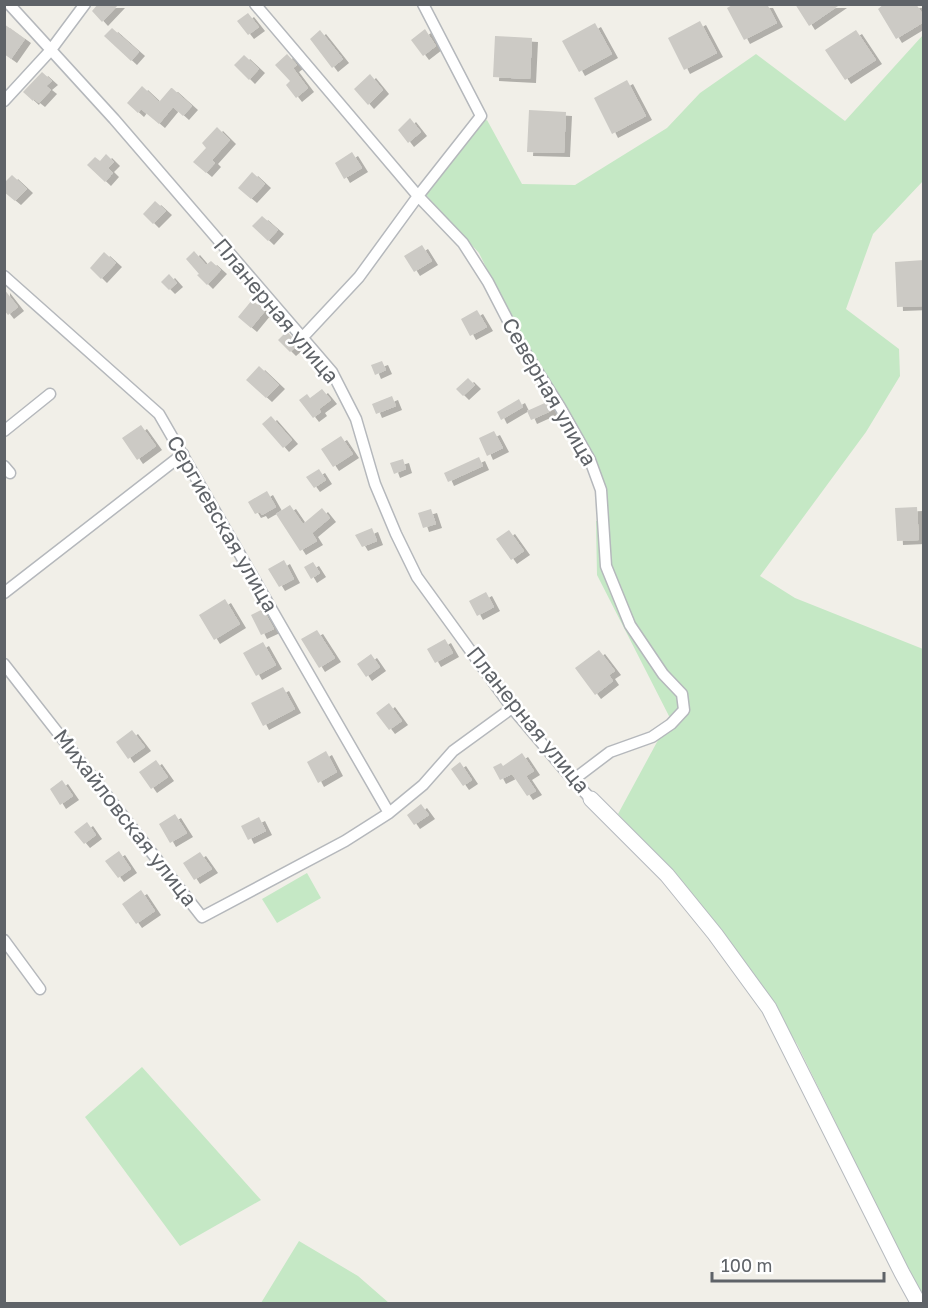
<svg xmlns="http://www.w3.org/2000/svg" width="928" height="1308" viewBox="0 0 928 1308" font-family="'Golos Text',sans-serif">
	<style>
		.green { fill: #c5e8c5 }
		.building { fill: #cccac5; filter: url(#shadow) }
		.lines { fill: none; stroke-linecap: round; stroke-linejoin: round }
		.street-casing { stroke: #b5b8bc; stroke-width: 13 }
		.secondary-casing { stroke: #b6babf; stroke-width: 17 }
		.street { stroke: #fff; stroke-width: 10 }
		.secondary { stroke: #fff; stroke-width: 15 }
		.labels { text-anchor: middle; stroke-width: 5; stroke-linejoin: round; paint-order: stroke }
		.street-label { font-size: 21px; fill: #5f6368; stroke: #fff }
	</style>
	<defs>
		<filter id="shadow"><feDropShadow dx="6" dy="4" stdDeviation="0" flood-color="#0004"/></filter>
	</defs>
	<rect width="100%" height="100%" fill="#f1efe8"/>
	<path class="green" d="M 923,35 L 923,181 L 873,234 L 846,309 L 899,349 L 900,376 L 866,432 L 760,576 L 795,598 L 923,649 L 923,1300 L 797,1044 L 739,955 L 670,870 L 618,814 L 670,718 L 597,575 L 596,521 L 608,520 L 605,491 L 521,338 L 479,253 L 425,194 L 477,124 L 487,120 L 522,184 L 575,185 L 667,128 L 700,93 L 756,54 L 845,121 Z
		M 307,873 L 321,898 L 277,923 L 262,899 Z
		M 142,1067 L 261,1200 L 180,1246 L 85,1117 Z
		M 299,1241 L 358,1276 L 389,1303 L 261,1303 Z"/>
	<path class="building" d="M 98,4 L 119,4 L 102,22 L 92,11 Z
		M 734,4 L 767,4 L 777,23 L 744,40 L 727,8 Z
		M 795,4 L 841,4 L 809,26 Z
		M 884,4 L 916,4 L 924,16 L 924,22 L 896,39 L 878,9 Z
		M 248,13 L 259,27 L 248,35 L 237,21 Z
		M 700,21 L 717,53 L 684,70 L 668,38 Z
		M 595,23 L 612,54 L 579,72 L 562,41 Z
		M 4,24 L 25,39 L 11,59 L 4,54 Z
		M 112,28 L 139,52 L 131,61 L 104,36 Z
		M 425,29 L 436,46 L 423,56 L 411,40 Z
		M 320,30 L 343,59 L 332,68 L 310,39 Z
		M 856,30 L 876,60 L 845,80 L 825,50 Z
		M 495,36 L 532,38 L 530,79 L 493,77 Z
		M 287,54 L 297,65 L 293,68 L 308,88 L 296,98 L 286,85 L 290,81 L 275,65 Z
		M 244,55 L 259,69 L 249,80 L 234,65 Z
		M 42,72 L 52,81 L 46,86 L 51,90 L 39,103 L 34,99 L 33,101 L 23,92 Z
		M 370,74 L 383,90 L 368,105 L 354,89 Z
		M 627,80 L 646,116 L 612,134 L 594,98 Z
		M 142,86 L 159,102 L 171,88 L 172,88 L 192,106 L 183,116 L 173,107 L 159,124 L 141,109 L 138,113 L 127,103 Z
		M 529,110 L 566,112 L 564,153 L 527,152 Z
		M 410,118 L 421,132 L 408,143 L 398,130 Z
		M 217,127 L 230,140 L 212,160 L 215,163 L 206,173 L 193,162 L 206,148 L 202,143 Z
		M 352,152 L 362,168 L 344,179 L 335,163 Z
		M 106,154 L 114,162 L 108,168 L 113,173 L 105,182 L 87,165 L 95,157 L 100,161 Z
		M 252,172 L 265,184 L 251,199 L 238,188 Z
		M 12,175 L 27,189 L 15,201 L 4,192 L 4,183 Z
		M 155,201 L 166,211 L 153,224 L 143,214 Z
		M 262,216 L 278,230 L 268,241 L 252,226 Z
		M 422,245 L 432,261 L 414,272 L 404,256 Z
		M 194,251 L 206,265 L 211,261 L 221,270 L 207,285 L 197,275 L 199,274 L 186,259 Z
		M 104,252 L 116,263 L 101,279 L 90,268 Z
		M 924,260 L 924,306 L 897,307 L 895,262 Z
		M 169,274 L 177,283 L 169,290 L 161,282 Z
		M 4,289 L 18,307 L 8,315 L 4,310 Z
		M 252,300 L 265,311 L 251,328 L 238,317 Z
		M 477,310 L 487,327 L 470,336 L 461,319 Z
		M 287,331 L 298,345 L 290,352 L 278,340 Z
		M 382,361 L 386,370 L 375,375 L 371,365 Z
		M 259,366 L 279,385 L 266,398 L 246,380 Z
		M 468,378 L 475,385 L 463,396 L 456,389 Z
		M 322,389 L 331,400 L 319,409 L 321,412 L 313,418 L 299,400 L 307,394 L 310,398 Z
		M 392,396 L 396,406 L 376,414 L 372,404 Z
		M 519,399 L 523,407 L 501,420 L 497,412 Z
		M 547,402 L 551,411 L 531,420 L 527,411 Z
		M 271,416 L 292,440 L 283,448 L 262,424 Z
		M 141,425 L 156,446 L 137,460 L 122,438 Z
		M 494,431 L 503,448 L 487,456 L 479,438 Z
		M 341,436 L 353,454 L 333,467 L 321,449 Z
		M 479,457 L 483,466 L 448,482 L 444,473 Z
		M 403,459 L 406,469 L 394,474 L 390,463 Z
		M 319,469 L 326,480 L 314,488 L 306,477 Z
		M 267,491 L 276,507 L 262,515 L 260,512 L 255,514 L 248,502 Z
		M 290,505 L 303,524 L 322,508 L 330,518 L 312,533 L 317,541 L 300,551 L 276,514 Z
		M 917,507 L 919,540 L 897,541 L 895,508 Z
		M 431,509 L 436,524 L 423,528 L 418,513 Z
		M 372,528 L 377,541 L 362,547 L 355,535 Z
		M 509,530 L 524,551 L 511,560 L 496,539 Z
		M 284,560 L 294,579 L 279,587 L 268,569 Z
		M 313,562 L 320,573 L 311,579 L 304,567 Z
		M 486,592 L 494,607 L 477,616 L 469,601 Z
		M 225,599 L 240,624 L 214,640 L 199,615 Z
		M 263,609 L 274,629 L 261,635 L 251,615 Z
		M 317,630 L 335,658 L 319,668 L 301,639 Z
		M 445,639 L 453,653 L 435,663 L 427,649 Z
		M 263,642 L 276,665 L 256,676 L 243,653 Z
		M 599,650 L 615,671 L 609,675 L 613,681 L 595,695 L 575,668 Z
		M 371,654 L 380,667 L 366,677 L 357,664 Z
		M 283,687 L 295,709 L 263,726 L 251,703 Z
		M 389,703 L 402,721 L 389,730 L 376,713 Z
		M 132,730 L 145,747 L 128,759 L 116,742 Z
		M 326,751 L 337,772 L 318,783 L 307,762 Z
		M 522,753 L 534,771 L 526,776 L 536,791 L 527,796 L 512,774 L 500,780 L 493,767 L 501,763 L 503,766 Z
		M 156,760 L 168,777 L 151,789 L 139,772 Z
		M 460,762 L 472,780 L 463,786 L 451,769 Z
		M 62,780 L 73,796 L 60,805 L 50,789 Z
		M 421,804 L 429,815 L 414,825 L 407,815 Z
		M 175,814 L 187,833 L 170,843 L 159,824 Z
		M 259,817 L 266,831 L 248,840 L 241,826 Z
		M 87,822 L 96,835 L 84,844 L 74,832 Z
		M 119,851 L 131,869 L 118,878 L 105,861 Z
		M 200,852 L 212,869 L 194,880 L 183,863 Z
		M 141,890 L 155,911 L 136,924 L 122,904 Z"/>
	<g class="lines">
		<defs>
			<path id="street" d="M 9,4 L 114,119 L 332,372 L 356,419 L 375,484 L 396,534 L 417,577 L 512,708 L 573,780 L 591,799
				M 255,4 L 418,196 L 463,243 L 488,282 L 520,344 L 560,407 L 590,460 L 601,490 L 606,566 L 630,625 L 663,674 L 682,694 L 684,710 L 671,724 L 652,737 L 610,752 L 573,780
				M 4,101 L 50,51 L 85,4
				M 4,276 L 159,414 L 389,813
				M 302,338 L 359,277 L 418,196 L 481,116 L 423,4
				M 4,431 L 50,394
				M 4,466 L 10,473
				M 4,593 L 183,454
				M 4,664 L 202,917 L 345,841 L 389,813 L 423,785 L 453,751 L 512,708
				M 4,940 L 40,989"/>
			<path id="secondary" d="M 591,799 L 667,875 L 715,934 L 769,1008 L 902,1273 L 919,1304"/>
		</defs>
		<use href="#street" class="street-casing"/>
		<use href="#secondary" class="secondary-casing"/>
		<use href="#street" class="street"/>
		<use href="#secondary" class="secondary"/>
	</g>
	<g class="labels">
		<g class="street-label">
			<text transform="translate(276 311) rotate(50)" y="7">Планерная улица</text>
			<text transform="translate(549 392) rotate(60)" y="7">Северная улица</text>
			<text transform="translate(222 524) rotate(60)" y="7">Сергиевская улица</text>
			<text transform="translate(528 720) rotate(51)" y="7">Планерная улица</text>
			<text transform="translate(125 818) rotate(52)" y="7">Михайловская улица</text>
		</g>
	</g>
	<rect width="928" height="1308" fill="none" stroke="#5f6368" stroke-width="12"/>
	<path d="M712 1272v9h172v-9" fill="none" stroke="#5f6368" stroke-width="3"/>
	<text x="721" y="1272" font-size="18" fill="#5f6368" stroke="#ffffff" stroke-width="4.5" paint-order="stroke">100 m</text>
</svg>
